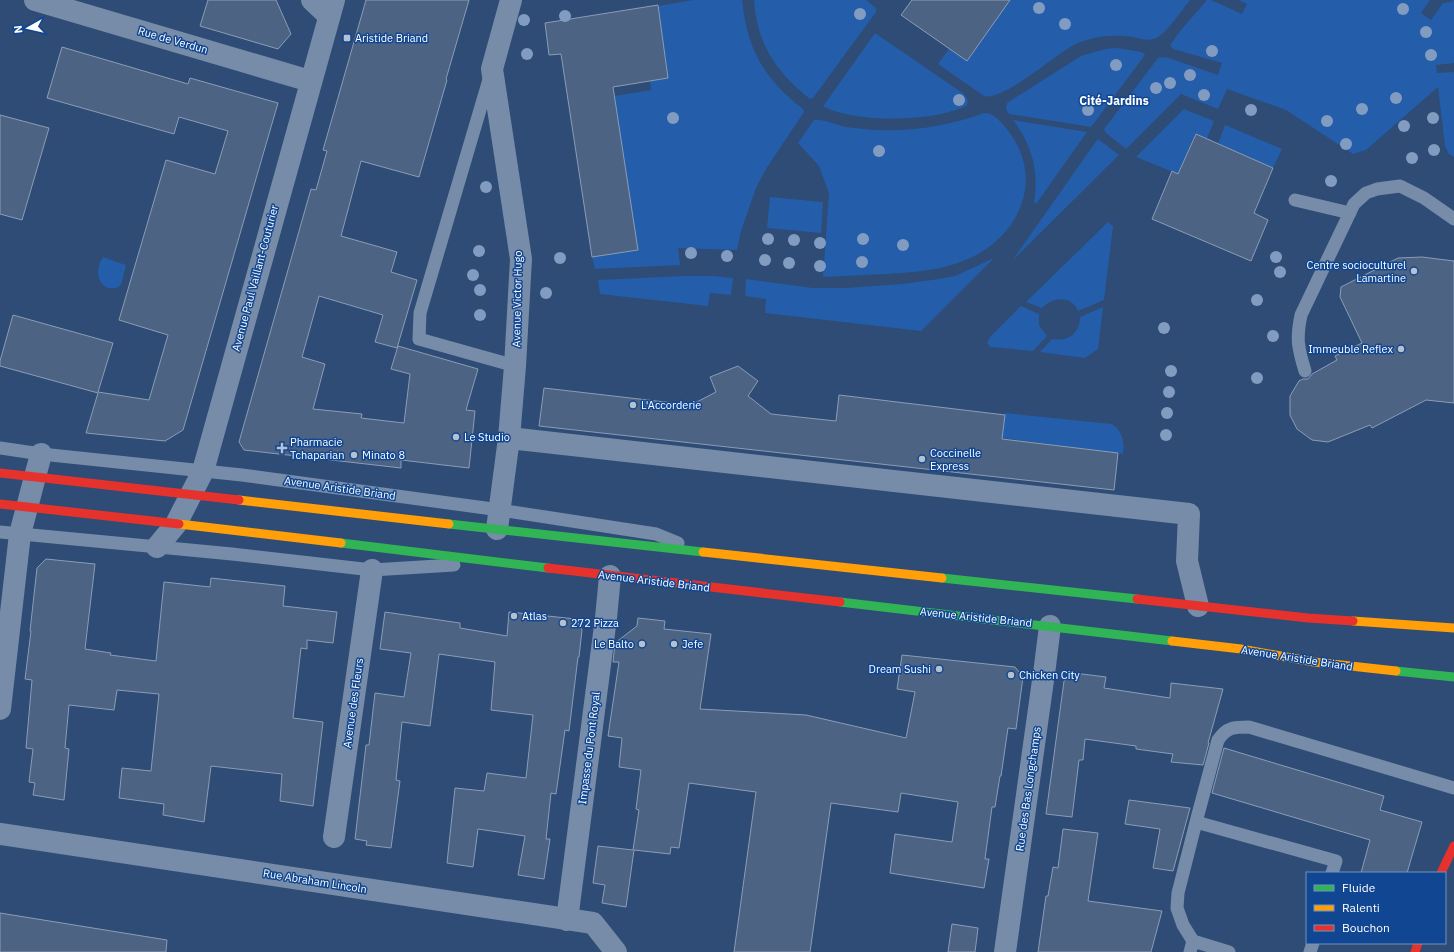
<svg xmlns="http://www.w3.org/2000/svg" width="1454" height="952" viewBox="0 0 1454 952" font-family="'IBM Plex Sans',sans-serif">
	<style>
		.green { fill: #245da9 }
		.building { fill: #4c6384; stroke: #8b9db6 }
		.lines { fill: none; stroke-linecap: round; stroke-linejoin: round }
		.lane { stroke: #768ca8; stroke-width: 13 }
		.street { stroke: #768ca8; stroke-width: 22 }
		.fast { stroke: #30b455; stroke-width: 9 }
		.slow { stroke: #ff9f0a; stroke-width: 9 }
		.jam { stroke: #e5322d; stroke-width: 9 }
		.tree { fill: #819cc0 }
		.poi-dot { fill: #b6c0cf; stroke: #114792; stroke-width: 1.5 }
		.labels { text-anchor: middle; stroke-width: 3; stroke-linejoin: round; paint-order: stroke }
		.poi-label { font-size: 11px; fill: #fff; stroke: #114792; text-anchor: start }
		.street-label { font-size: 11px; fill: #fff; stroke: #114792 }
		.neighbourhood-label { font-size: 12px; font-weight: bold; fill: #fff; stroke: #114792 }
	</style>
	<rect width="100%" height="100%" fill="#2e4c75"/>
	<path class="green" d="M 693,0 L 742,0 C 747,49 764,79 803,109 L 804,112 L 766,169 L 756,188 L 741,231 L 737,250 L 678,248 L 680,265 L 595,269 L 592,257 L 638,250 L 614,96 L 651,90 L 650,81 L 668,78 L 658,6 Z
		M 754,0 L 866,0 L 876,8 L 876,12 L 813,98 L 810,99 C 776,72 757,44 754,0 Z
		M 1010,0 L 1190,0 C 1182,10 1168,31 1158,37 C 1148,43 1137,37 1126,36 C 1107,35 1089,37 1072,46 C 1054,56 1003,101 984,96 L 938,64 L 949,49 Z
		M 1207,0 L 1211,0 L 1242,14 L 1247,4 L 1238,0 L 1430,0 L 1421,13 L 1431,20 L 1443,3 L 1451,2 L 1454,0 L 1454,63 L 1436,65 L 1437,73 L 1454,72 L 1454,157 L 1449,154 L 1445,146 L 1438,87 L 1366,150 L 1353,154 L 1286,110 L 1227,89 L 1218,109 L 1181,94 L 1126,149 L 1106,133 L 1104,129 L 1158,58 L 1166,57 L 1218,75 L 1222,63 L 1173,49 L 1170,45 L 1181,30 Z
		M 875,33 L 964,94 L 968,101 L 967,105 C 962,109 955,110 949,112 C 917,121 855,122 824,107 L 824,105 Z
		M 1117,48 L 1142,52 L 1145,55 L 1091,127 L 1009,114 L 1006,109 L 1007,103 L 1081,56 L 1105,49 Z
		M 1184,109 L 1214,121 L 1207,139 L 1195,134 L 1178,174 L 1136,157 Z
		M 984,113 C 994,113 1000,121 1006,128 C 1043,173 1025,227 978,254 C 950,270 918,272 887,274 C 865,275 844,276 823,277 L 829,193 L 819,166 L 798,143 L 814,120 C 821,118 837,125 846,127 C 852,128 858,128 864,129 C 906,133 945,127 984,113 Z
		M 1013,120 L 1087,132 L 1036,204 L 1034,202 C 1039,171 1032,145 1013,120 Z
		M 1225,125 L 1282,149 L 1273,168 L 1218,144 Z
		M 1098,139 L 1119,155 L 1012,261 L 1097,140 Z
		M 770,197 L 823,202 L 821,233 L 767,228 Z
		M 1108,222 L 1113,226 L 1104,300 L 1078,311 C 1071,295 1053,297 1042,308 L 1026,302 Z
		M 103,257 L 126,265 L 121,285 L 116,288 L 108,288 C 95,282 96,267 103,257 Z
		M 994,258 L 921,331 L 765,313 L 766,299 L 745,296 L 746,279 L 813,288 L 845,288 L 902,284 L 939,279 L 955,276 Z
		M 683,276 L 713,276 L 733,278 L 731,295 L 710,293 L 708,306 L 600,294 L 598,280 Z
		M 1021,306 L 1039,314 L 1039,325 L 1047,336 L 1033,351 L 990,347 L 987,343 L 990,337 Z
		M 1103,307 L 1098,349 L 1085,358 L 1040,352 L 1052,339 C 1068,342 1080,333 1080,317 Z
		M 1005,413 L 1112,424 C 1122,430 1125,443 1123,454 L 1002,438 Z"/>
	<path class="building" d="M 208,0 L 276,0 L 291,34 L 278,49 L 200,26 Z
		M 366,0 L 469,0 L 446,79 L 447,80 L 419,177 L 361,161 L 341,236 L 397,252 L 391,272 L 417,280 L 397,348 L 375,342 L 383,315 L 319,296 L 302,357 L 325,364 L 313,409 L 362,414 L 361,418 L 404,423 L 410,374 L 391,369 L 398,346 L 478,369 L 466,410 L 475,411 L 469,468 L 401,460 L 401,468 L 244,450 L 239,442 L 311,189 L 316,190 L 327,151 L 323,150 Z
		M 912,0 L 1010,0 L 967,61 L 901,15 Z
		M 658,5 L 668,78 L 613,87 L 638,250 L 592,257 L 561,54 L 549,55 L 545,23 Z
		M 62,47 L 188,84 L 190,78 L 278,103 L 183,430 L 165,441 L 86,433 L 98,393 L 0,366 L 0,361 L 13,315 L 113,343 L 98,392 L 149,400 L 168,335 L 119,320 L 166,160 L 215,174 L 228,131 L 179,117 L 174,134 L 47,98 Z
		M 0,115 L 49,128 L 22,220 L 0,214 Z
		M 1196,134 L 1273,168 L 1254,213 L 1268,220 L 1251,261 L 1152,219 L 1172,171 L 1178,174 Z
		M 1422,257 L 1454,261 L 1454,403 L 1426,400 L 1372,428 L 1370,425 L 1328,442 L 1312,440 L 1297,429 L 1290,415 L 1290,396 L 1299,381 L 1303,379 L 1308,379 L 1312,374 L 1337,360 L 1335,356 L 1362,343 L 1340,297 L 1341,287 L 1398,258 Z
		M 738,366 L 758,381 L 748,396 L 771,414 L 836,421 L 839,395 L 1005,415 L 1002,439 L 1118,453 L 1114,490 L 539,426 L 544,388 L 691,405 L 716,392 L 710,377 Z
		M 46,559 L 95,564 L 85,649 L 111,653 L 110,655 L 156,661 L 164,582 L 210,587 L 211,578 L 285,586 L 283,606 L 337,612 L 333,643 L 307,640 L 307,649 L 301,648 L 293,718 L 323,722 L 313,806 L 280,801 L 282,774 L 211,766 L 204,822 L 163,815 L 164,804 L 119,798 L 122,768 L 151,771 L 159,694 L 117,690 L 114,710 L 69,705 L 65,748 L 69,749 L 64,800 L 33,795 L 35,783 L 29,782 L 33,749 L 26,748 L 32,680 L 25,679 L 31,631 L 30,631 L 37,568 Z
		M 385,612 L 460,623 L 460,628 L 507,636 L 509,612 L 576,619 L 582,630 L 579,657 L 578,657 L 569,731 L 565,730 L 556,794 L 551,793 L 546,839 L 550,839 L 544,879 L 518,875 L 525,836 L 478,829 L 473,867 L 447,863 L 455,788 L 484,791 L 487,773 L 526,778 L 533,715 L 491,710 L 495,662 L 439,654 L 430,726 L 402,722 L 396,780 L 400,781 L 391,848 L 366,845 L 367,841 L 355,839 L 366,745 L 369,745 L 375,693 L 404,697 L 411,653 L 380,649 Z
		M 638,618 L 665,621 L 664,629 L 711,634 L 700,709 L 806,715 L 906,738 L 915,692 L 897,689 L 902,655 L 1015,667 L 1023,677 L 1016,729 L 1008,728 L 1001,776 L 1000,776 L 995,807 L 992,807 L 985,859 L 989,859 L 984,888 L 890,873 L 895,834 L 952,842 L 958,802 L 901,793 L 898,812 L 831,803 L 810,952 L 734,952 L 756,792 L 689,783 L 679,848 L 671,847 L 670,854 L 634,850 L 626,907 L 602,903 L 605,885 L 593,883 L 598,846 L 633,850 L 639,810 L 636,809 L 641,770 L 619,767 L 622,738 L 608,736 L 619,662 L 613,662 L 615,643 L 637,626 Z
		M 1074,673 L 1106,677 L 1104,688 L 1170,698 L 1171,683 L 1223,689 L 1208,743 L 1209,743 L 1203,765 L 1171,762 L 1173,754 L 1136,749 L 1136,746 L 1085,739 L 1083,760 L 1079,760 L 1072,817 L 1046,814 L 1064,681 Z
		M 1224,748 L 1384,796 L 1380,810 L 1422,822 L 1407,873 L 1361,873 L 1370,840 L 1212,793 Z
		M 1129,800 L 1190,808 L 1173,871 L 1153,868 L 1160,829 L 1125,824 Z
		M 1063,829 L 1098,833 L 1088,901 L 1162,911 L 1151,952 L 1038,952 L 1046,896 L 1048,896 L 1053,867 L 1058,868 Z
		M 0,913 L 167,940 L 166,952 L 0,952 Z
		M 952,924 L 978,928 L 975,952 L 948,952 Z"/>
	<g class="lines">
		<path class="lane" d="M 490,76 L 420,313 L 419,339 L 515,366
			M 1295,200 L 1350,213
			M 1305,371 C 1298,348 1296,339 1301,315 L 1354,204 L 1366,193 L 1377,189 L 1400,186 L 1424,198 L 1454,219
			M 0,448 L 41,454 L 242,475 L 500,510 L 656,534 L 678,543
			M 0,532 L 232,554 L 372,570 L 454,565
			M 1332,873 L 1336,861 L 1196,822 L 1218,740 C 1227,727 1234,727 1249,727 L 1454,788
			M 1193,941 L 1183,925 L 1177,908 L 1178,893 L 1196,822
			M 1190,952 L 1193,941 L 1229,952
			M 1310,952 L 1313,943"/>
		<path class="street" d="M 35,0 L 310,81
			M 312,0 L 329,16
			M 509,438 L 1189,514 L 1187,561 L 1198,606
			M 497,529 L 509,438 L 515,366 L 521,259 L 492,69 L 511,0
			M 157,547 L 176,524 L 203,471 L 334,0
			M 0,709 L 20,534 L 41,454
			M 0,834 L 593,923 L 616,952
			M 334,837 L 372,570
			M 567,920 L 606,618 L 610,576
			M 1005,952 L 1045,666 L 1050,626"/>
		<path class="fast" d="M 449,524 L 703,552
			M 341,543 L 548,568
			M 942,578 L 1137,599
			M 840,602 L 1172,641
			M 1396,671 L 1454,677"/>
		<path class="slow" d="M 239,500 L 449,524
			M 179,524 L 341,543
			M 703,552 L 942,578
			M 1353,621 L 1454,628
			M 1172,641 L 1241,649 L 1314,662 L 1396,671"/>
		<path class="jam" d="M 0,473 L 239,500
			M 0,504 L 179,524
			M 548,568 L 840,602
			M 1137,599 L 1308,618 L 1353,621
			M 1441,873 L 1454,846
			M 1415,952 L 1418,943"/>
	</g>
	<g class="tree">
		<circle cx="1039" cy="8" r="6"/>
		<circle cx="1403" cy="9" r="6"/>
		<circle cx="860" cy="14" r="6"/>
		<circle cx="565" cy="16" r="6"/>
		<circle cx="524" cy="20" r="6"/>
		<circle cx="1065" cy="24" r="6"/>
		<circle cx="1426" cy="32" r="6"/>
		<circle cx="1212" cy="51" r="6"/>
		<circle cx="527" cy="54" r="6"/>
		<circle cx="1431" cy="55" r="6"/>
		<circle cx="1116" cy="65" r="6"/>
		<circle cx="1190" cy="75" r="6"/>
		<circle cx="1170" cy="83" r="6"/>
		<circle cx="1156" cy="88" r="6"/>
		<circle cx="1204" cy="95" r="6"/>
		<circle cx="1396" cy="98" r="6"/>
		<circle cx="959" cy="100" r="6"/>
		<circle cx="1362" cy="109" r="6"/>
		<circle cx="1088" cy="110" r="6"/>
		<circle cx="1251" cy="110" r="6"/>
		<circle cx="673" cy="118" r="6"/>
		<circle cx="1433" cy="118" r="6"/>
		<circle cx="1327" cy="121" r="6"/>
		<circle cx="1404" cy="126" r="6"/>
		<circle cx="1346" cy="144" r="6"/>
		<circle cx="1434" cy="150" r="6"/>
		<circle cx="879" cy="151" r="6"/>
		<circle cx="1412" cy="158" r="6"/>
		<circle cx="1331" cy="181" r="6"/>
		<circle cx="486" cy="187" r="6"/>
		<circle cx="768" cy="239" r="6"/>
		<circle cx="863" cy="239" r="6"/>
		<circle cx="794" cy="240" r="6"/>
		<circle cx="820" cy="243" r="6"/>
		<circle cx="903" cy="245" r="6"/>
		<circle cx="479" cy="251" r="6"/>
		<circle cx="691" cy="253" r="6"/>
		<circle cx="727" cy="256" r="6"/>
		<circle cx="1276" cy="257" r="6"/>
		<circle cx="560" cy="258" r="6"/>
		<circle cx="765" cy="260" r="6"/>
		<circle cx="862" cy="262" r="6"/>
		<circle cx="789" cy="263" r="6"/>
		<circle cx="820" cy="266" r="6"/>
		<circle cx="1280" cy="272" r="6"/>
		<circle cx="473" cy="275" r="6"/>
		<circle cx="480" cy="290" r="6"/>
		<circle cx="546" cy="293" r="6"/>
		<circle cx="1257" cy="300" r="6"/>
		<circle cx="480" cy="315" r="6"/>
		<circle cx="1164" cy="328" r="6"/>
		<circle cx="1273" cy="336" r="6"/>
		<circle cx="1171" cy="371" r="6"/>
		<circle cx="1257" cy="378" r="6"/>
		<circle cx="1169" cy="392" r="6"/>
		<circle cx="1167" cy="413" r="6"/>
		<circle cx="1166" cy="435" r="6"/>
	</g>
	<g class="poi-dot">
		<rect x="343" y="34" width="8" height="8" rx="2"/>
		<circle cx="1414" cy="271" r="4"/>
		<circle cx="1401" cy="349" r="4"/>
		<circle cx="633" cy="405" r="4"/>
		<circle cx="456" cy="437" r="4"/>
		<path d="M280 442h4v4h4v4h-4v4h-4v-4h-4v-4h4z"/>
		<circle cx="354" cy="455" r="4"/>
		<circle cx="922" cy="459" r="4"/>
		<circle cx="514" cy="616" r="4"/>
		<circle cx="563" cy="623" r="4"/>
		<circle cx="642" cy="644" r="4"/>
		<circle cx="674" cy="644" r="4"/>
		<circle cx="939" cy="669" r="4"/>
		<circle cx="1011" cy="675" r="4"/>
	</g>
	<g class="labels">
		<g class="poi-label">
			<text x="355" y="42">Aristide Briand</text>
			<text x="1406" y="269" text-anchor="end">Centre socioculturel<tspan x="1406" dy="13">Lamartine</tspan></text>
			<text x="1393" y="353" text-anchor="end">Immeuble Reflex</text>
			<text x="641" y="409">L'Accorderie</text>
			<text x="464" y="441">Le Studio</text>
			<text x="290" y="446">Pharmacie<tspan x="290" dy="13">Tchaparian</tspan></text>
			<text x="930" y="457">Coccinelle<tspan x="930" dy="13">Express</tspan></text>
			<text x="362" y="459">Minato 8</text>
			<text x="522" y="620">Atlas</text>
			<text x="571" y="627">272 Pizza</text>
			<text x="634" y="648" text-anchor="end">Le Balto</text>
			<text x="682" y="648">Jefe</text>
			<text x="931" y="673" text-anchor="end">Dream Sushi</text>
			<text x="1019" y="679">Chicken City</text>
		</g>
		<g class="street-label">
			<text transform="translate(173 40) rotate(16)" y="4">Rue de Verdun</text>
			<text transform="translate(255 278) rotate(-75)" y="4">Avenue Paul Vaillant-Couturier</text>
			<text transform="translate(517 299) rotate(-89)" y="4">Avenue Victor Hugo</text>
			<text transform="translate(340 488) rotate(8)" y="4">Avenue Aristide Briand</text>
			<text transform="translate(654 581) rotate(7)" y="4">Avenue Aristide Briand</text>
			<text transform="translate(976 617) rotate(6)" y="4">Avenue Aristide Briand</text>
			<text transform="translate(1297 658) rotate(9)" y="4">Avenue Aristide Briand</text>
			<text transform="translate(353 703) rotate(-82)" y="4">Avenue des Fleurs</text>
			<text transform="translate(589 748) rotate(-83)" y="4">Impasse du Pont Royal</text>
			<text transform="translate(1028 789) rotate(-82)" y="4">Rue des Bas Longchamps</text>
			<text transform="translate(315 881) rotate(9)" y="4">Rue Abraham Lincoln</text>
		</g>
		<g class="neighbourhood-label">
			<text x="1114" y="105">Cité-Jardins</text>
		</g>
	</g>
	<rect x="1306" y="872" width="140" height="72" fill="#114792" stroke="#7091be"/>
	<rect x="1314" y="885" width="20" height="6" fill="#30b455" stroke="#7091be"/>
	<text x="1342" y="892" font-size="12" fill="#ffffff">Fluide</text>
	<rect x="1314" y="905" width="20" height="6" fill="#ff9f0a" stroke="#7091be"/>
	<text x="1342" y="912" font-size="12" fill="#ffffff">Ralenti</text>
	<rect x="1314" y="925" width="20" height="6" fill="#e5322d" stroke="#7091be"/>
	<text x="1342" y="932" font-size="12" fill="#ffffff">Bouchon</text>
	<g transform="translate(28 28) rotate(262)" stroke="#114792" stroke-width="3" paint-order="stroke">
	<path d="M0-3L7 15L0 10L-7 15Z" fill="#ffffff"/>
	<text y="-6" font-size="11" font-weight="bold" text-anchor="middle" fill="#ffffff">N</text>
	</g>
</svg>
